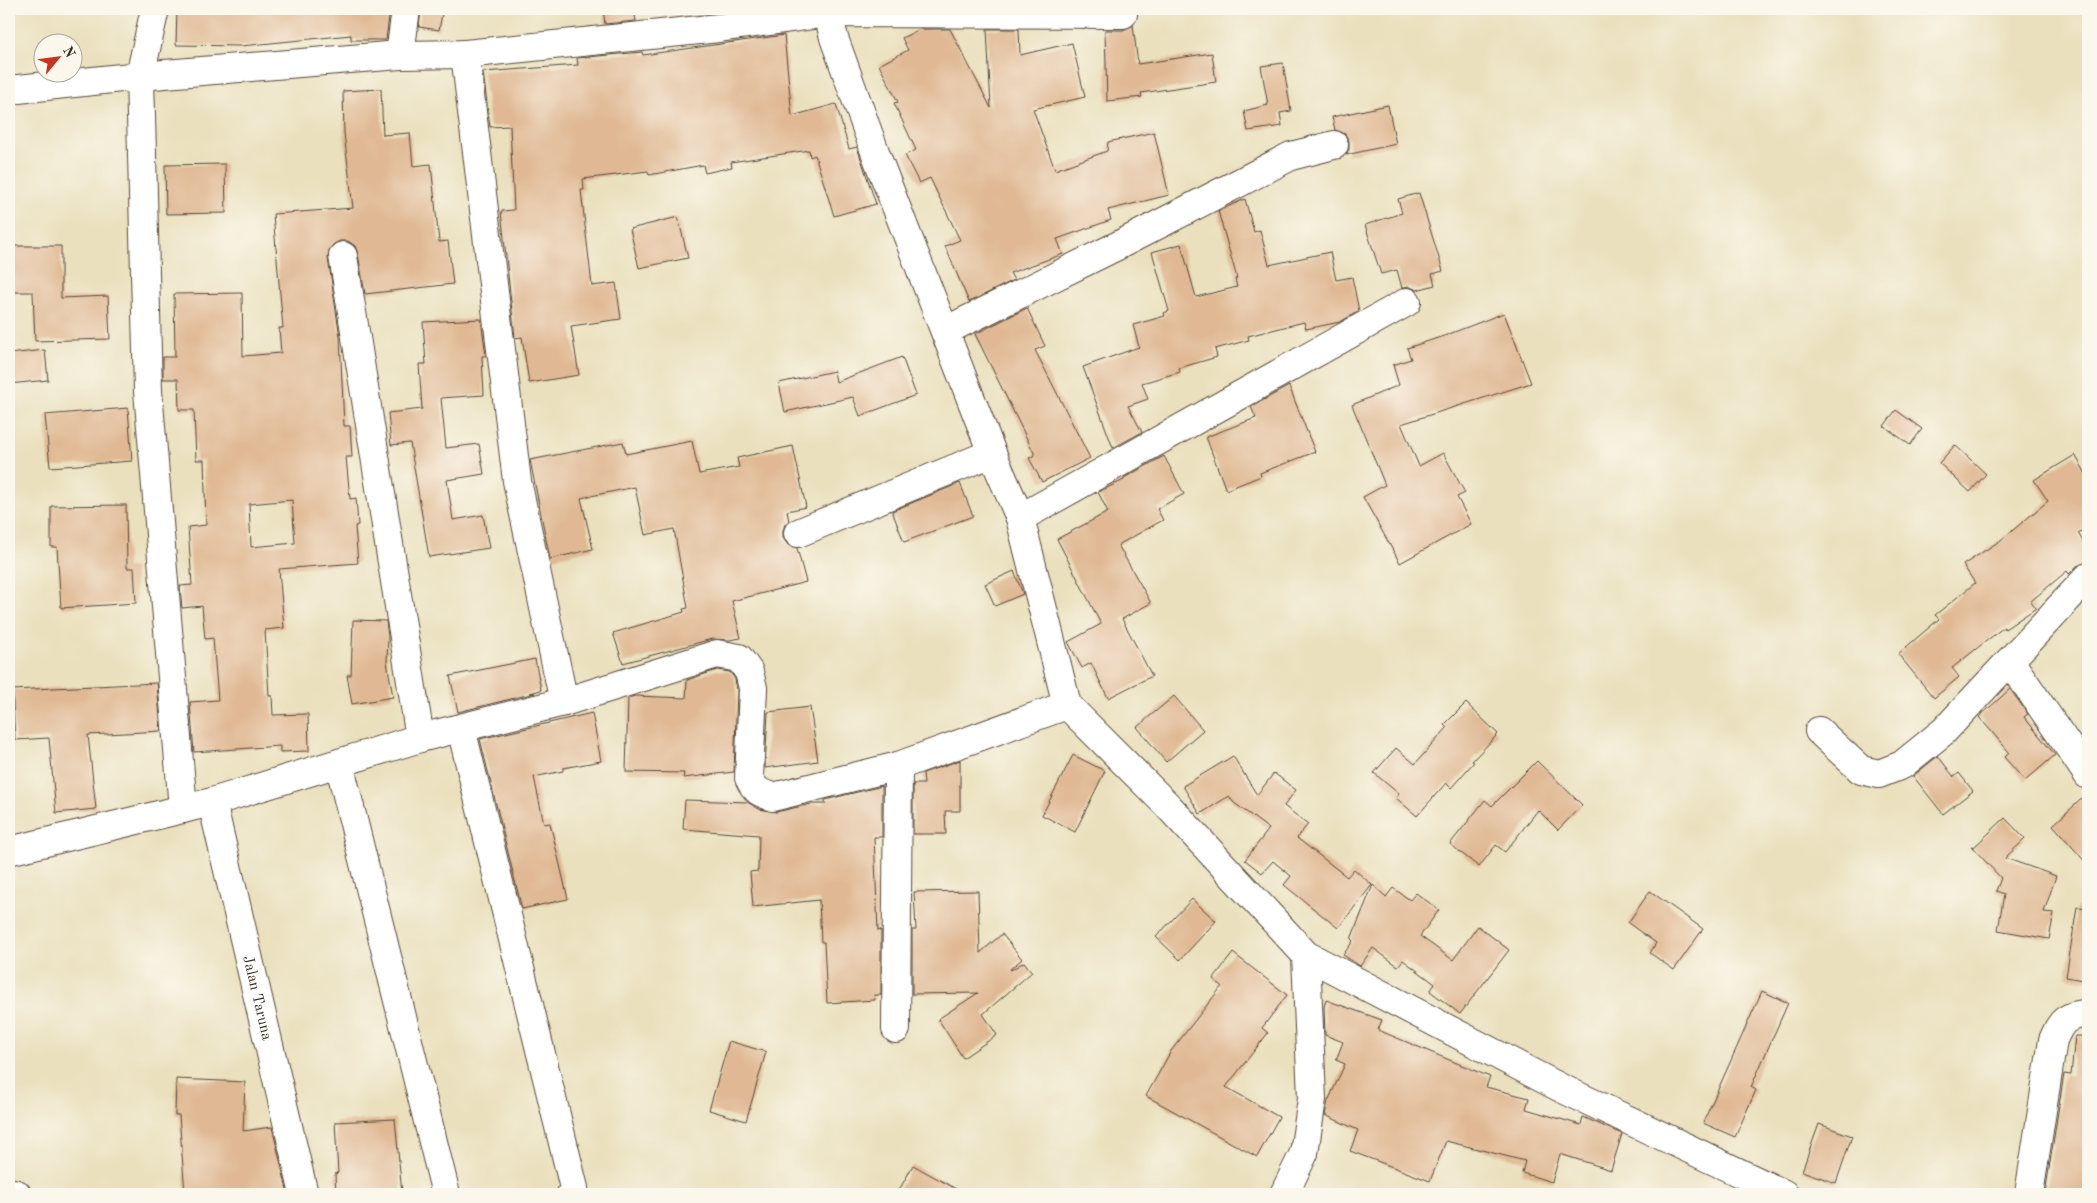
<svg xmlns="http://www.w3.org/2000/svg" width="2097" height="1203" viewBox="0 0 2097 1203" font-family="'Old Standard TT',serif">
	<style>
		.building { fill: #e0b994; fill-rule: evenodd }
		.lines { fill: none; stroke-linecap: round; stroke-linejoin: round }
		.street-casing { stroke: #554536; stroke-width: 30 }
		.street { stroke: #fff; stroke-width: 28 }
		.labels { text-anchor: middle; stroke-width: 4; stroke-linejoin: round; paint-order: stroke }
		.street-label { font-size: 15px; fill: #3b2a1e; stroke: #fbf7ec }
	</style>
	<rect width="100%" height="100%" fill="#fbf7ec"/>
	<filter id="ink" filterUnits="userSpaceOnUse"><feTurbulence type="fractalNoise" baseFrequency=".02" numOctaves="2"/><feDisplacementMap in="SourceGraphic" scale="10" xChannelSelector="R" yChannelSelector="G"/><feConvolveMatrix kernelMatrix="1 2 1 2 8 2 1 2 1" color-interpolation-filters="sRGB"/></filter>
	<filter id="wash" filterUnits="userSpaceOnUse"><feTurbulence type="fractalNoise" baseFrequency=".0096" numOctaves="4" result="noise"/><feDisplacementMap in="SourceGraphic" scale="20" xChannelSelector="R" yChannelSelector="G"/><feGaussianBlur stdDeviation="1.12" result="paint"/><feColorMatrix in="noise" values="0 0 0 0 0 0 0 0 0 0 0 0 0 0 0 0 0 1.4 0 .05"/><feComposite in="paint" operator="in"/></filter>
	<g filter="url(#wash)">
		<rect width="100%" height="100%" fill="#eae0bd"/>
		<g id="blocks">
			<path class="building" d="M 177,9 L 390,9 L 386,40 L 351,40 L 351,35 L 241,46 L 176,45 Z
				M 421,9 L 443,9 L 439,30 L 419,27 Z
				M 603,9 L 634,9 L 636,21 L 605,24 Z
				M 1133,25 L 1138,64 L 1212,53 L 1216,82 L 1141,93 L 1142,97 L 1107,101 L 1105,30 L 1123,30 Z
				M 920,29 L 950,29 L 991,108 L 987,29 L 1019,29 L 1020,55 L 1072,43 L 1085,97 L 1033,109 L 1055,170 L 1107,151 L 1108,142 L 1154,132 L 1169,195 L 1108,210 L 1111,220 L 1057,239 L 1063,254 L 1010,273 L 1014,280 L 969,302 L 945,246 L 960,240 L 930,178 L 919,183 L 905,155 L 916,150 L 894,103 L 898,102 L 879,65 L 908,50 L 902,38 Z
				M 784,35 L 792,116 L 836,104 L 849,149 L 857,147 L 876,204 L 834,216 L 815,155 L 810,157 L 809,150 L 731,162 L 732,167 L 705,173 L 703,165 L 649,175 L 648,171 L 583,179 L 584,190 L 581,190 L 592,286 L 616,283 L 621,319 L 571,326 L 579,375 L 529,383 L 522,337 L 515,338 L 501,211 L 514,210 L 510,126 L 490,127 L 483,72 L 578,65 L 577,58 L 642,52 L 643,55 Z
				M 1283,63 L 1291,111 L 1280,113 L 1282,126 L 1248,131 L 1244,111 L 1268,105 L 1261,66 Z
				M 381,89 L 383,135 L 410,133 L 413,166 L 431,164 L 439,242 L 448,241 L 453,284 L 365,294 L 358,254 L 355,246 L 348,241 L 340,241 L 334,244 L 329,250 L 328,258 L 340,337 L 344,426 L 350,426 L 352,457 L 346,457 L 350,499 L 356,498 L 358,525 L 355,526 L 358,563 L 279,569 L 284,628 L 265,630 L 269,696 L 272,696 L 273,715 L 308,714 L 309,751 L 280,752 L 280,746 L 194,752 L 190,702 L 218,700 L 213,638 L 205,639 L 202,606 L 182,608 L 180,586 L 192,585 L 188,527 L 206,525 L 204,460 L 196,460 L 194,410 L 179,410 L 178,379 L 163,379 L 163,357 L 175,357 L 174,294 L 242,293 L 243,356 L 281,353 L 279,328 L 283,328 L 273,214 L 353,208 L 344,133 L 343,91 ZM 292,500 L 295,543 L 251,547 L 249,504 Z
				M 1388,105 L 1396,144 L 1346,155 L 1349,149 L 1349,141 L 1345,134 L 1335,130 L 1332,117 Z
				M 225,164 L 226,213 L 166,214 L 165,165 Z
				M 1419,193 L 1443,271 L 1432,274 L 1435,285 L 1417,290 L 1408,286 L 1402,288 L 1397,270 L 1381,274 L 1365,225 L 1402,213 L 1398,199 Z
				M 1245,199 L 1254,232 L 1260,230 L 1269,265 L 1330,252 L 1336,280 L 1352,277 L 1359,311 L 1340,322 L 1306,329 L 1304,322 L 1248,336 L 1249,340 L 1215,349 L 1217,357 L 1179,368 L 1180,372 L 1142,383 L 1148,399 L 1128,406 L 1142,432 L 1113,448 L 1083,367 L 1139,347 L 1133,325 L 1165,316 L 1164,313 L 1169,311 L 1152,252 L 1181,244 L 1196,297 L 1237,287 L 1235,279 L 1237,278 L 1218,211 Z
				M 678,217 L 688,258 L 639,268 L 630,229 Z
				M 9,246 L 61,246 L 61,298 L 108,296 L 110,339 L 35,341 L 33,292 L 9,292 Z
				M 1027,308 L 1045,346 L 1035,350 L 1090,458 L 1042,482 L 1029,458 L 1035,455 L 975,334 Z
				M 1504,313 L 1531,383 L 1401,424 L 1419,466 L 1443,453 L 1465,493 L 1457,497 L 1471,524 L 1400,563 L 1363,497 L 1385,485 L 1352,405 L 1399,385 L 1393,365 L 1411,359 L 1407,348 L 1444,336 Z
				M 481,319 L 486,356 L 482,356 L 484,395 L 441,398 L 446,448 L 479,444 L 484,474 L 447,480 L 453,520 L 483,515 L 489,548 L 429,557 L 410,443 L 391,445 L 388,413 L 422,409 L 419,364 L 426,364 L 423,322 Z
				M 45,350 L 48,380 L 9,384 L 9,354 Z
				M 902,357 L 916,395 L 860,416 L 853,397 L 785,412 L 779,383 L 834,371 L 836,382 Z
				M 1289,386 L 1315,452 L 1260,473 L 1261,476 L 1226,490 L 1206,437 L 1256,418 L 1251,407 Z
				M 128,408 L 132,461 L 50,467 L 45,415 Z
				M 1896,410 L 1922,429 L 1910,445 L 1884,426 Z
				M 692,441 L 699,474 L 739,467 L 737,458 L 793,446 L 806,507 L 787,511 L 789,521 L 785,524 L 783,531 L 783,538 L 788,545 L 797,548 L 806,582 L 732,601 L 741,638 L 729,640 L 712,639 L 623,663 L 613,633 L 684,612 L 683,609 L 688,608 L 674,529 L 645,535 L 635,487 L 581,498 L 593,549 L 550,559 L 530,460 L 623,442 L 626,454 Z
				M 1955,445 L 1986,474 L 1970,492 L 1939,463 Z
				M 2075,455 L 2088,477 L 2088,527 L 2078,533 L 2088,550 L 2088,562 L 2077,566 L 2069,574 L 2067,571 L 2031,601 L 2036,608 L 2005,629 L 2004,627 L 1952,668 L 1959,677 L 1934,698 L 1898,654 L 1939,619 L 1935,615 L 1975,583 L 1963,565 L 2001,540 L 2048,501 L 2034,480 Z
				M 1164,456 L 1184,494 L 1157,509 L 1163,520 L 1118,545 L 1151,603 L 1122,619 L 1152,676 L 1108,698 L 1091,663 L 1082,668 L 1068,642 L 1101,624 L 1057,539 L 1108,512 L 1098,492 L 1124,480 L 1124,478 Z
				M 960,483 L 973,516 L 904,542 L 892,511 Z
				M 126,505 L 127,568 L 134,568 L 136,603 L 61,608 L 57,547 L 51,547 L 51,506 Z
				M 1014,571 L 1023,594 L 995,606 L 985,584 Z
				M 353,620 L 386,621 L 388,636 L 387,662 L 393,697 L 352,704 L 347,675 L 351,675 Z
				M 535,659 L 541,690 L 530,693 L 535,693 L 458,712 L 450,676 Z
				M 717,670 L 730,672 L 735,679 L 737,690 L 734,772 L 683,778 L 684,773 L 626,772 L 628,698 L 635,696 L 686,698 L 687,680 Z
				M 157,683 L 161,731 L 88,735 L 96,809 L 56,813 L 49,738 L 15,740 L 12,690 Z
				M 2010,689 L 2028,714 L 2024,717 L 2055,755 L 2025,781 L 2004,757 L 2009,752 L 1979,717 Z
				M 1174,696 L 1203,730 L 1166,762 L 1137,727 Z
				M 1466,703 L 1498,734 L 1472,761 L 1474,762 L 1451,788 L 1446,783 L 1417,816 L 1396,798 L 1399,794 L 1374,773 L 1396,748 L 1415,764 L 1447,728 L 1444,725 Z
				M 810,707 L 818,761 L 765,768 L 768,712 Z
				M 592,713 L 601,761 L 563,768 L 563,771 L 534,777 L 544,824 L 550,823 L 568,899 L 522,909 L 480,739 Z
				M 1073,755 L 1105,771 L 1075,832 L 1042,815 Z
				M 1233,756 L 1257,795 L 1274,773 L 1296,790 L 1284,806 L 1308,824 L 1297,838 L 1347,877 L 1354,869 L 1372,885 L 1338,928 L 1284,885 L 1291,876 L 1273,861 L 1262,873 L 1245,860 L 1269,829 L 1233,802 L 1229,796 L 1200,814 L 1183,786 Z
				M 1938,756 L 1954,777 L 1959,773 L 1973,791 L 1943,814 L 1913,776 Z
				M 960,760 L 960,811 L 945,811 L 946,834 L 913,834 L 913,784 L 924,784 L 923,773 Z
				M 1537,761 L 1582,805 L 1558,830 L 1538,810 L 1505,852 L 1496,845 L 1479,867 L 1450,844 L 1485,800 L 1492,806 Z
				M 882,786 L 882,837 L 874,837 L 878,931 L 881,930 L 881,995 L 874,995 L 875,1000 L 827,1003 L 824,942 L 821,942 L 819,900 L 753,907 L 750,872 L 758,871 L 759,835 L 683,829 L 685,800 L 747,802 L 759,809 L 776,812 L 811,804 L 825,804 L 825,800 Z
				M 2088,793 L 2088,865 L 2053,825 Z
				M 2005,818 L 2025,839 L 2005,858 L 2056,876 L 2044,912 L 2054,913 L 2049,939 L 1998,930 L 2004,894 L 1996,891 L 2001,878 L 1971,846 L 1974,847 Z
				M 1373,885 L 1386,897 L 1393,888 L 1410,900 L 1416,893 L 1439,910 L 1420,936 L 1453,960 L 1478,926 L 1509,950 L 1460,1014 L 1430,991 L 1435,984 L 1403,960 L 1398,966 L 1373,948 L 1360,966 L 1343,955 L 1353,941 L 1351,939 Z
				M 978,891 L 980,953 L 1002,934 L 1022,959 L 1010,969 L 1011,970 L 1024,962 L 1032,972 L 983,1014 L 997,1035 L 963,1058 L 938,1019 L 978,993 L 912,994 L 912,930 L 916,930 L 914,892 Z
				M 1650,891 L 1703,929 L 1674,970 L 1650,953 L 1656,943 L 1628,923 Z
				M 1192,899 L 1216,921 L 1180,960 L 1156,937 Z
				M 2077,907 L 2088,908 L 2088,981 L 2066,977 Z
				M 1233,953 L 1287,995 L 1262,1028 L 1268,1033 L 1226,1087 L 1279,1117 L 1257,1157 L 1146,1096 L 1171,1051 L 1222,986 L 1213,979 Z
				M 1762,991 L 1788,1003 L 1751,1087 L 1756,1090 L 1735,1137 L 1703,1123 Z
				M 1326,1000 L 1382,1020 L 1378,1030 L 1490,1077 L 1486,1087 L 1529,1098 L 1526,1109 L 1581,1125 L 1583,1117 L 1622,1134 L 1611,1170 L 1560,1154 L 1552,1182 L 1522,1173 L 1525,1161 L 1446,1141 L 1430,1181 L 1350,1151 L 1358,1130 L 1325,1115 L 1328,1101 L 1345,1064 L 1336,1060 L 1343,1042 L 1325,1035 L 1324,1007 Z
				M 2075,1036 L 2088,1036 L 2088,1194 L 2045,1194 L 2064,1074 L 2071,1075 Z
				M 729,1041 L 766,1052 L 746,1121 L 709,1110 Z
				M 176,1079 L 245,1082 L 243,1131 L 272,1127 L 288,1194 L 185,1194 L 179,1115 L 175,1115 Z
				M 395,1119 L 402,1194 L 336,1194 L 335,1174 L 338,1173 L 335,1122 Z
				M 1819,1124 L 1852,1136 L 1836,1183 L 1802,1171 Z
				M 913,1165 L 965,1194 L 897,1194 Z"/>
		</g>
	</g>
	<g filter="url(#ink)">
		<use href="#blocks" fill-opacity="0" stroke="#554536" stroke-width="1"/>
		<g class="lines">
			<defs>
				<g id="street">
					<path d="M 827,9 L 834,38 L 878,160 L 992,453 L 1020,518 L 1067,705 L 1168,806 L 1306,955 L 1559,1087 L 1784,1194"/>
					<path d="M 465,54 L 517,481 L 564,702"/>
					<path d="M 400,55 L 406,9"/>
					<path d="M 9,90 L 140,76 L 155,9"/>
					<path d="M 343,256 L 420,738"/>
					<path d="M 945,331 L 1117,246 L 1291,156 L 1334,145"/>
					<path d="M 1020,518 L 1407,302"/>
					<path d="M 798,533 L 992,453"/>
					<path d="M 2010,661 L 2088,775"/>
					<path d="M 461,728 L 574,1188 L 571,1194"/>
					<path d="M 1819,731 L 1861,770 L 1879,774 L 1902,765 L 1944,731 L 2088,577"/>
					<path d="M 339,763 L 446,1194"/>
					<path id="s1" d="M 212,802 L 304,1194"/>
					<path d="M 183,809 L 148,391 L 140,76 L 400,55 L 465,54 L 719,28 L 828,13 L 1123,14"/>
					<path d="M 9,851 L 212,802 L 420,738 L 564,702 L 717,654 L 739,658 L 749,672 L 753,688 L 749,778 C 755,791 760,793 773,797 L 898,766 L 1067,705"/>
					<path d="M 896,1029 L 898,766"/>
					<path d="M 9,1192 L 17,1194"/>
					<path d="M 1284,1194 L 1304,1153 L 1312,1099 L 1306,955"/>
					<path d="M 2029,1194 L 2053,1040 C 2062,1019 2065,1017 2088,1013"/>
				</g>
			</defs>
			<use href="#street" class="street-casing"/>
			<use href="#street" class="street"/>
		</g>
	</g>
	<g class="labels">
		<g class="street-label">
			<text dy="5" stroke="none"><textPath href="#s1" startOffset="201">Jalan Taruna</textPath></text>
		</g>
	</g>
	<rect width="2097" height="1203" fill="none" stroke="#fbf7ec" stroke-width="30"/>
	<g transform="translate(58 58) rotate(61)"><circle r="24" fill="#fbf7ec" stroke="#aea59a"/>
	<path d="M0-4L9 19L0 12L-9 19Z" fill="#c8321e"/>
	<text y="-8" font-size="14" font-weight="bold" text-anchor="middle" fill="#3b2a1e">N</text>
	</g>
</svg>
